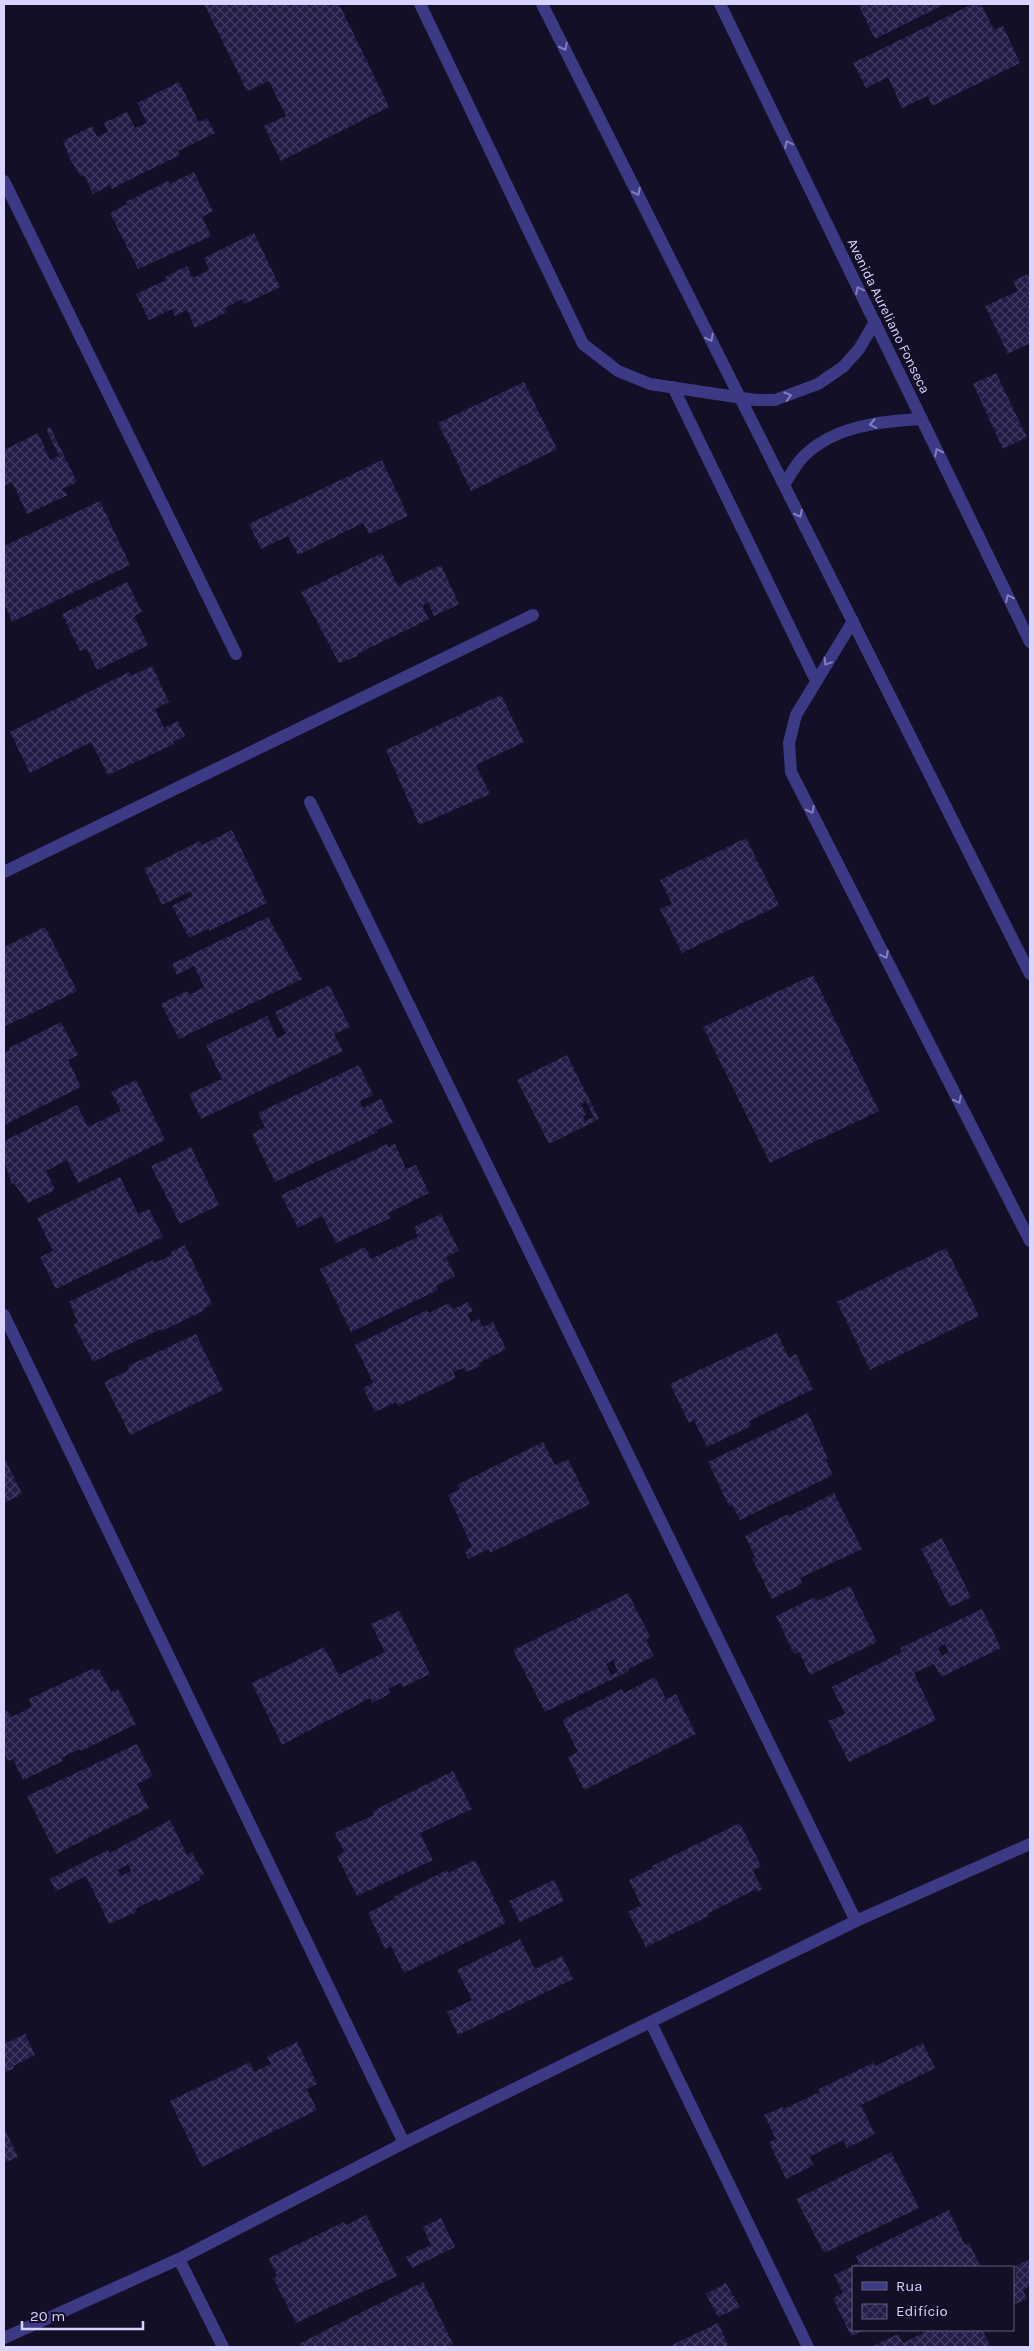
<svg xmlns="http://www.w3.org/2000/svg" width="1034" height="2351" viewBox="0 0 1034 2351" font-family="Karla,sans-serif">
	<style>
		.building { fill: url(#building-cross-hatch); fill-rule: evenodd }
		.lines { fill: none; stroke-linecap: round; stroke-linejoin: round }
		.minor { stroke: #3d3a85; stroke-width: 12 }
		.oneway { stroke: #837fbc }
		.labels { text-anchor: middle; stroke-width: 4; stroke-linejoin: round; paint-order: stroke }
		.street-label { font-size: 14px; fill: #d9d4ff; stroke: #130f26 }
	</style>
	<defs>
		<pattern id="building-cross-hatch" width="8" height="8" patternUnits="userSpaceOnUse" patternTransform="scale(1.25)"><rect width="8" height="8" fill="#241b47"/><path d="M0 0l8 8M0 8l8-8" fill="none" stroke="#433b63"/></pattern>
	</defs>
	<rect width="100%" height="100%" fill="#130f26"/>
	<path class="building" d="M 204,4 L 339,4 L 389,107 L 281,161 L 264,126 L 286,116 L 269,81 L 247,91 Z
		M 858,4 L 945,4 L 875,39 Z
		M 973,4 L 981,4 L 994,30 L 1003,26 L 1020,63 L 932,106 L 928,96 L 902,108 L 888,77 L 866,88 L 853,63 Z
		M 179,82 L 199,122 L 207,118 L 215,133 L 178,151 L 180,155 L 129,180 L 112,189 L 110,185 L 93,194 L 84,175 L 81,177 L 70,159 L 63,141 L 92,126 L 97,137 L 108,132 L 104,123 L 127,112 L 135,128 L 147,123 L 137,103 Z
		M 194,172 L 213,211 L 202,217 L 211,236 L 138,269 L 110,213 L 127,204 L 126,202 L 168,181 L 170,184 Z
		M 254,233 L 280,287 L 244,304 L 242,299 L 225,308 L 227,312 L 195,328 L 187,310 L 175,316 L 172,309 L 149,320 L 136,294 L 166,280 L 165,277 L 187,266 L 193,278 L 209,270 L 204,258 Z
		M 1030,273 L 1030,343 L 1008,354 L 985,306 L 1018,291 L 1013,281 Z
		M 996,373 L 1027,437 L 1003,449 L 973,384 Z
		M 524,382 L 557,449 L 471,491 L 438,423 Z
		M 50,427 L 77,482 L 62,489 L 68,495 L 27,514 L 12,482 L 4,486 L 4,450 L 38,433 L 50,460 L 59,456 L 46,429 Z
		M 382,460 L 408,516 L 369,534 L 363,523 L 298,555 L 288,536 L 261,549 L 249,524 Z
		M 100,501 L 130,565 L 12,622 L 4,603 L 4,546 Z
		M 382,553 L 398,586 L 441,565 L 459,604 L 434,616 L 428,602 L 422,606 L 429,619 L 357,654 L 358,656 L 339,663 L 301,592 Z
		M 127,582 L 142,612 L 134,616 L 148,645 L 97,670 L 87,649 L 80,651 L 62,614 Z
		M 152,666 L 169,702 L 155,709 L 164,728 L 178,721 L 185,736 L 173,742 L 174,744 L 108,775 L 91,742 L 30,773 L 10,732 L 129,672 L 131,676 Z
		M 501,695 L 524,742 L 476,765 L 490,794 L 419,825 L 386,750 Z
		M 232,830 L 267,903 L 209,931 L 209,928 L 189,938 L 172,906 L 192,896 L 191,891 L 162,905 L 144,869 L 200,841 L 202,845 Z
		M 746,838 L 779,905 L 682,953 L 660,909 L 672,904 L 660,880 Z
		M 268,917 L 302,979 L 179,1039 L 161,1004 L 187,991 L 189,995 L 204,987 L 194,966 L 177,975 L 172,964 Z
		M 45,927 L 77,991 L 4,1027 L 4,947 Z
		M 813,975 L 879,1111 L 770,1163 L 703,1027 Z
		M 329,985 L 350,1027 L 334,1034 L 343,1051 L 201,1119 L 189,1094 L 222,1079 L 206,1045 L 267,1016 L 277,1038 L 286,1034 L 275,1012 Z
		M 61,1022 L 78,1055 L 68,1060 L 81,1087 L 4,1125 L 4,1053 L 10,1050 L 9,1048 Z
		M 567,1055 L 599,1119 L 549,1144 L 517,1080 ZM 586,1101 L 594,1117 L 585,1121 L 583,1116 L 586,1115 L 581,1104 Z
		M 359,1065 L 373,1095 L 360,1101 L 363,1108 L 381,1099 L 393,1123 L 376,1130 L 378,1132 L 275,1182 L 252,1134 L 265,1127 L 258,1113 Z
		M 136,1080 L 165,1140 L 78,1183 L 67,1160 L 46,1171 L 55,1190 L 28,1203 L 14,1183 L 12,1184 L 4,1161 L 4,1141 L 77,1105 L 88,1127 L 121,1111 L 111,1092 Z
		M 387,1144 L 388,1147 L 395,1144 L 406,1169 L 416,1165 L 429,1193 L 388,1213 L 391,1218 L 336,1243 L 322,1216 L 298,1228 L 281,1195 Z
		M 191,1147 L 219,1205 L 180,1224 L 151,1166 Z
		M 120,1177 L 138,1214 L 149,1209 L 163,1237 L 56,1289 L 40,1257 L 53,1251 L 37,1218 Z
		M 441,1214 L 459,1251 L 446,1257 L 455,1276 L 436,1286 L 438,1290 L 351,1332 L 320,1269 L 365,1247 L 371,1259 L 418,1237 L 414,1227 Z
		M 185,1245 L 212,1304 L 204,1308 L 205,1310 L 162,1331 L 161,1329 L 93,1362 L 74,1325 L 78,1322 L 69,1302 L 153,1260 L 154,1263 L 172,1255 L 171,1252 Z
		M 946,1248 L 979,1316 L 870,1370 L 837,1302 Z
		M 468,1302 L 473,1311 L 467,1314 L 471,1322 L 479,1319 L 483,1327 L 493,1322 L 506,1349 L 479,1363 L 481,1366 L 466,1372 L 464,1368 L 453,1372 L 456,1378 L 398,1406 L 396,1402 L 375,1412 L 363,1388 L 373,1383 L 355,1345 L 427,1310 L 429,1313 L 449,1303 L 453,1309 Z
		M 777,1333 L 789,1358 L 796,1354 L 813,1389 L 749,1421 L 751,1426 L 707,1447 L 694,1420 L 689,1423 L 670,1384 Z
		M 196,1334 L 223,1390 L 130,1435 L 104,1382 L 129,1370 L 128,1366 Z
		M 808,1413 L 828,1459 L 826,1460 L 833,1475 L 740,1520 L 732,1505 L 729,1506 L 708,1462 Z
		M 543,1442 L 555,1465 L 568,1459 L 590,1504 L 490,1553 L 489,1549 L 468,1559 L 465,1551 L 472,1547 L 448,1495 L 460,1489 L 457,1485 Z
		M 4,1457 L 22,1494 L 4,1503 Z
		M 834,1493 L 862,1549 L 800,1578 L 802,1584 L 772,1599 L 752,1558 L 755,1557 L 745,1536 L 788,1514 L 789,1516 L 806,1508 Z
		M 942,1538 L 971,1597 L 950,1607 L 921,1549 Z
		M 850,1586 L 877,1642 L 810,1675 L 799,1652 L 794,1654 L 776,1616 L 815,1597 L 817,1601 Z
		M 628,1593 L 650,1637 L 646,1640 L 654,1656 L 628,1669 L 629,1671 L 545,1712 L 513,1650 ZM 613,1660 L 618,1672 L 611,1675 L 606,1664 Z
		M 982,1609 L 1001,1648 L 941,1677 L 934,1664 L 914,1673 L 936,1720 L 849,1762 L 828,1721 L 845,1714 L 832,1687 L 902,1652 L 900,1648 ZM 945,1644 L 949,1652 L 942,1656 L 938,1648 Z
		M 399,1611 L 430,1674 L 403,1687 L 400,1683 L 388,1689 L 391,1693 L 373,1703 L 370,1698 L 282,1745 L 252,1683 L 324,1647 L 339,1675 L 385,1652 L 371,1624 Z
		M 94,1668 L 95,1671 L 99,1669 L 111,1692 L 118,1689 L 136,1724 L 81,1751 L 80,1749 L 61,1758 L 63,1761 L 23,1780 L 13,1759 L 8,1761 L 4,1752 L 4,1711 L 7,1710 L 11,1717 L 32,1707 L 29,1699 Z
		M 655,1677 L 666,1699 L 676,1694 L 696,1734 L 584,1790 L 568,1757 L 578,1752 L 562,1720 L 622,1689 L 624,1693 Z
		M 137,1744 L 153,1776 L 137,1784 L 149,1808 L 56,1854 L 27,1796 Z
		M 453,1771 L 472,1809 L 420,1833 L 433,1860 L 357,1896 L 337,1856 L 344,1852 L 335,1833 L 374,1815 L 373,1811 Z
		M 170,1820 L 187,1855 L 192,1852 L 204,1874 L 199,1877 L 200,1880 L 158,1901 L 157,1898 L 135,1909 L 136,1912 L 109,1924 L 86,1876 L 56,1891 L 50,1879 L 108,1850 L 110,1853 ZM 128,1864 L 131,1871 L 121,1876 L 118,1870 Z
		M 740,1823 L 761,1866 L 753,1871 L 762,1889 L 757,1892 L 756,1889 L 707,1914 L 709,1916 L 646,1947 L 628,1912 L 641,1905 L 629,1880 L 653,1868 L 652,1866 Z
		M 475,1860 L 506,1923 L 404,1973 L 391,1946 L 385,1949 L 368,1913 L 394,1899 L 393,1897 L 447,1870 L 448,1873 Z
		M 554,1880 L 564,1901 L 520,1922 L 509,1901 Z
		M 520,1939 L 535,1969 L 562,1956 L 573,1979 L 458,2035 L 447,2012 L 472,2000 L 457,1970 Z
		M 25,2034 L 35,2055 L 13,2066 L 14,2068 L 4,2073 L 4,2044 Z
		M 297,2042 L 317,2084 L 307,2089 L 317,2110 L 202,2167 L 170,2101 L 250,2062 L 254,2072 L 271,2064 L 267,2057 Z
		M 923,2043 L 935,2068 L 861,2105 L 875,2134 L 847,2148 L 843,2140 L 809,2157 L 814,2165 L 786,2179 L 769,2142 L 776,2139 L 764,2115 L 783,2107 L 784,2109 L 820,2092 L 819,2089 L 873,2063 L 875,2066 Z
		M 4,2128 L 18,2157 L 4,2163 Z
		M 891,2152 L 919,2208 L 824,2253 L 796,2199 Z
		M 949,2210 L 965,2245 L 969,2243 L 981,2267 L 853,2267 L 853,2330 L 865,2330 L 851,2336 L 833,2298 L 843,2293 L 834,2275 L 859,2263 L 856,2256 Z
		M 366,2215 L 397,2276 L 296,2323 L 273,2278 L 277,2276 L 269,2258 L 344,2222 L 346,2225 Z
		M 441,2218 L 455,2247 L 412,2268 L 406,2257 L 431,2245 L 423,2227 Z
		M 1030,2259 L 1030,2286 L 1023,2290 L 1027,2299 L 1013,2305 L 1013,2278 L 1016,2276 L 1013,2267 Z
		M 423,2282 L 453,2344 L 446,2347 L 301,2347 L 299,2344 L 328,2329 Z
		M 726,2283 L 740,2307 L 718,2317 L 706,2294 Z
		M 718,2323 L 729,2347 L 668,2347 Z
		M 924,2330 L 982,2330 L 991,2347 L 873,2346 L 898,2334 L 903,2343 L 925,2332 Z"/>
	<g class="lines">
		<path class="minor" d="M 420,4 L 583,344 L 618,371 L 650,384 L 756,400 L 775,400 L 818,384 L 843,367 L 859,349 L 875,322
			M 542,4 L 1030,974
			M 720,4 L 1030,642
			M 4,181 L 236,654
			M 673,387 L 816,681
			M 784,485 C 790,475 796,464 804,456 C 834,426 882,421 922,419
			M 853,621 L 796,715 L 789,743 L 791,772 L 1030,1241
			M 310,802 L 856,1921
			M 4,872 L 533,615
			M 4,1315 L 404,2143
			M 651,2023 L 808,2347
			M 179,2259 L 223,2347
			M 4,2338 L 179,2259 L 404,2143 L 856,1921 L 1030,1844"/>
	</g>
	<defs><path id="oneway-chevron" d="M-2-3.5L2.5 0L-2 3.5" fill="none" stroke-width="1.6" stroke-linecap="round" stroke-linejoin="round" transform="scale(1.25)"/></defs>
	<g class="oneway">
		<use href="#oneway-chevron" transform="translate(564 47) rotate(63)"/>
		<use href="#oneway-chevron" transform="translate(788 144) rotate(-116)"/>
		<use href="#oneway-chevron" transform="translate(637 192) rotate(63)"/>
		<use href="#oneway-chevron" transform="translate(859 290) rotate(-116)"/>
		<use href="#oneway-chevron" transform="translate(710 338) rotate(63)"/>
		<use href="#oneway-chevron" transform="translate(788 396) rotate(-16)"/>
		<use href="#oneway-chevron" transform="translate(873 424) rotate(170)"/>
		<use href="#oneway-chevron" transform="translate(938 452) rotate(-116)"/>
		<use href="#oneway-chevron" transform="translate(799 514) rotate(63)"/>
		<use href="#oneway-chevron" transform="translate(1009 598) rotate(-116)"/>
		<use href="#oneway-chevron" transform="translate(827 662) rotate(121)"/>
		<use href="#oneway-chevron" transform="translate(811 810) rotate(63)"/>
		<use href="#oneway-chevron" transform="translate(885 955) rotate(63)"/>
		<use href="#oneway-chevron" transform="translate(958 1100) rotate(63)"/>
	</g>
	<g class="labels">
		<g class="street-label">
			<text transform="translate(889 316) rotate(64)" y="5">Avenida Aureliano Fonseca</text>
		</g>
	</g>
	<rect width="1034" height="2351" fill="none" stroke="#d9d4ff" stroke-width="10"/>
	<rect x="852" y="2266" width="162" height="65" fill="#130f26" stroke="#625e7d"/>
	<rect x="862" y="2282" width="25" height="8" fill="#3d3a85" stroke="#625e7d"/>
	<text x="896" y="2291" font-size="15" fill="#d9d4ff">Rua</text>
	<rect x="862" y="2304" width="25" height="15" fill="url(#building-cross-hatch)" stroke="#625e7d"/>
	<text x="896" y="2316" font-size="15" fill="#d9d4ff">Edifício</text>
	<path d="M22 2321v8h121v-8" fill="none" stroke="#d9d4ff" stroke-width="2.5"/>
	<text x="30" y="2321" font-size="15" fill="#d9d4ff" stroke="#130f26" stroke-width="4" paint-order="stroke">20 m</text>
</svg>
